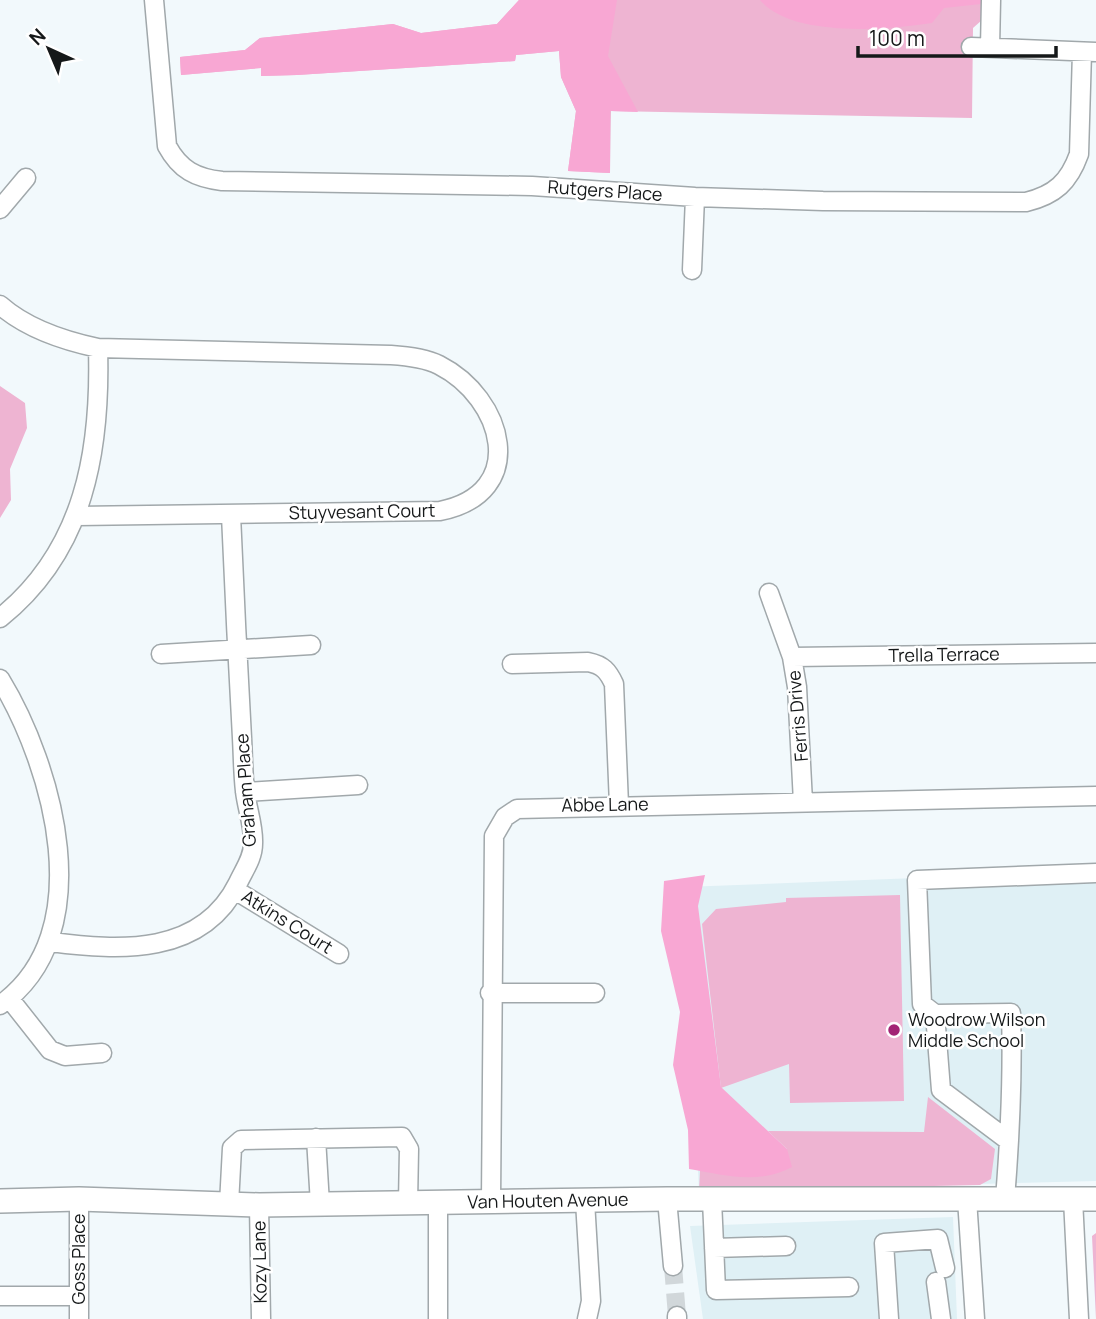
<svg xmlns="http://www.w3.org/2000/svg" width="1096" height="1319" viewBox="0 0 1096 1319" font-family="Manrope,sans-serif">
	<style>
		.built { fill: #dff0f5 }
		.green { fill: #eeb4d2 }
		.forest { fill: #f8a7d3 }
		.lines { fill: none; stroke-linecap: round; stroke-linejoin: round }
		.minor-tunnel { stroke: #d1d7da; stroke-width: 18; stroke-dasharray: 18 9; stroke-linecap: butt }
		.minor-casing { stroke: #a1a8ab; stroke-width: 21 }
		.major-casing { stroke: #a1a8ab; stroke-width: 26 }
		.minor { stroke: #fff; stroke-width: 18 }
		.major { stroke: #fff; stroke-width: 23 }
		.poi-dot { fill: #a22375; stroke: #fff; stroke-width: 2.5 }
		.labels { text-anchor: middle; stroke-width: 5; stroke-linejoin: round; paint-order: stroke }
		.street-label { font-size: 18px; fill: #151819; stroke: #fff }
		.poi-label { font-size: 18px; fill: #151819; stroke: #fff; text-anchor: start }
	</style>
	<rect width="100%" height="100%" fill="#f2f9fc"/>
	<path class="built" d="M 1096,871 L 1096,1181 L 699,1191 L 684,887 Z
		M 953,1217 L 957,1319 L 703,1319 L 690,1226 Z"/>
	<path class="green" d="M 519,0 L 981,0 L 982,20 L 973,28 L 972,118 L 611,111 L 610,173 L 568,171 L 576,111 L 561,77 L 559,51 L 516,55 L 515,61 L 297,75 L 261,76 L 261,68 L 181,75 L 180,57 L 245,50 L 260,38 L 393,24 L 421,33 L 497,24 Z
		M 0,386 L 25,403 L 27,428 L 10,469 L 11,500 L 0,518 Z
		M 900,895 L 904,1101 L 790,1103 L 789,1064 L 721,1088 L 702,924 L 716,909 L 786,902 L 786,898 Z
		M 928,1097 L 995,1149 L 991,1179 L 980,1185 L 699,1191 L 700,1171 L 787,1149 L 768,1131 L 924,1132 Z
		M 1096,1233 L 1096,1319 L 1092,1236 Z"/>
	<path class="forest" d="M 519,0 L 617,0 L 608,56 L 638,112 L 610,111 L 610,173 L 568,171 L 576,111 L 561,77 L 559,51 L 516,55 L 515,61 L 297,75 L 261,76 L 261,68 L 181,75 L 180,57 L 245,50 L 260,38 L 393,24 L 421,33 L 497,24 Z
		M 760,0 L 981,0 L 981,4 L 944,8 L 932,23 C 888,30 791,38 760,0 Z
		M 705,875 L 698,906 L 721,1087 L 787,1149 L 792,1167 C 759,1185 724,1175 689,1169 L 688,1130 L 673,1065 L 680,1012 L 661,931 L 664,881 Z"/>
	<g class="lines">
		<path class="minor-tunnel" d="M 673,1266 L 677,1316"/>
		<defs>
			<path id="minor" d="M 154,0 L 167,146 C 180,170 196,178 222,181 L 532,186 L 695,197 L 823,201 L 1026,202 C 1055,195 1069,182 1079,154 L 1082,52
				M 971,47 L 1096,52
				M 990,48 L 991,0
				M 0,209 L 26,178
				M 692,270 L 695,197
				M 0,305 C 26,328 65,341 98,348 L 391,355 C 407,356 425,358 439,365 C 504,398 530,493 440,511 L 77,516
				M 769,593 L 792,657 L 797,687 L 803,802
				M 0,618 C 85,550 101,450 98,348
				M 161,654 L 311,645
				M 792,657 L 1096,653
				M 512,664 L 588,662 C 603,665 608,671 614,684 L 619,805
				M 0,679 C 53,766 101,934 0,1005
				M 245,792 L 358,785
				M 235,890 L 339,954
				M 51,942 C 120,951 202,956 238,883 C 244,870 253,858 253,844 C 254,826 247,809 245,791 C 243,774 243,756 242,738 C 238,664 234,589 231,515
				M 490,993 L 595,993
				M 9,998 L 50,1050 L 65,1056 L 102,1053
				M 935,1014 L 922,1004 L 917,880 L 1096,873
				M 316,1138 L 320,1204
				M 79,1199 L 79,1319
				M 667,1199 L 673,1266
				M 967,1199 L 975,1319
				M 1005,1199 C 1010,1137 1013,1075 1011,1013 L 935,1014 L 941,1090 L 1009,1141
				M 1073,1199 L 1079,1319
				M 712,1200 L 716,1290 L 849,1287
				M 491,1201 L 494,836 L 505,817 L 517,809 L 1096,796
				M 585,1201 L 591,1301 L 587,1319
				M 229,1204 L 232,1148 L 241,1140 L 402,1137 L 409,1149 L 408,1203
				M 259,1205 L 261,1319
				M 714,1248 L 786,1246
				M 936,1282 L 941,1319
				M 0,1296 L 79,1296
				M 677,1316 L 677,1319
				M 438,1319 L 438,1203
				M 889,1319 L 884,1243 L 938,1239 L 945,1268"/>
			<path id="major" d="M 0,1201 L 79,1199 L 259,1205 L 667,1199 L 1096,1199"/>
		</defs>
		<use href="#minor" class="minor-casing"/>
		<use href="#major" class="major-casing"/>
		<use href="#minor" class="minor"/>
		<use href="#major" class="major"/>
	</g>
	<circle class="poi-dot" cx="894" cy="1030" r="7"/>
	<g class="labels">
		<g class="street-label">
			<text transform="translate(605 191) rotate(4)" y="6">Rutgers Place</text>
			<text transform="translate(362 512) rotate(-1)" y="6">Stuyvesant Court</text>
			<text transform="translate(944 655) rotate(-1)" y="6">Trella Terrace</text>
			<text transform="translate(798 716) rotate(-95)" y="6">Ferris Drive</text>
			<text transform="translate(246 790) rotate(-94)" y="6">Graham Place</text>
			<text transform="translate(605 805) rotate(-1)" y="6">Abbe Lane</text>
			<text transform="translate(287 922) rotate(32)" y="6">Atkins Court</text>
			<text transform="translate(548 1201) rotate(-1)" y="6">Van Houten Avenue</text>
			<text transform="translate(79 1259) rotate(-90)" y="6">Goss Place</text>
			<text transform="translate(260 1262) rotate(-91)" y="6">Kozy Lane</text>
		</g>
		<g class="poi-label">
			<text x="908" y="1026">Woodrow Wilson<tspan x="908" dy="21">Middle School</tspan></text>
		</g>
	</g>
	<g transform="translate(49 49) rotate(316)" stroke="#ffffff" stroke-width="5" paint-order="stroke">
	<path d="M0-5L12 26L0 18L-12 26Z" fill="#151819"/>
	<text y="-10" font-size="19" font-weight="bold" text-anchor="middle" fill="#151819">N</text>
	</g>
	<path d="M858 46v10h198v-10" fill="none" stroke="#151819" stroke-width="3.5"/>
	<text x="869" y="46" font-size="21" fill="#151819" stroke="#ffffff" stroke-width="5" paint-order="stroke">100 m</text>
</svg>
